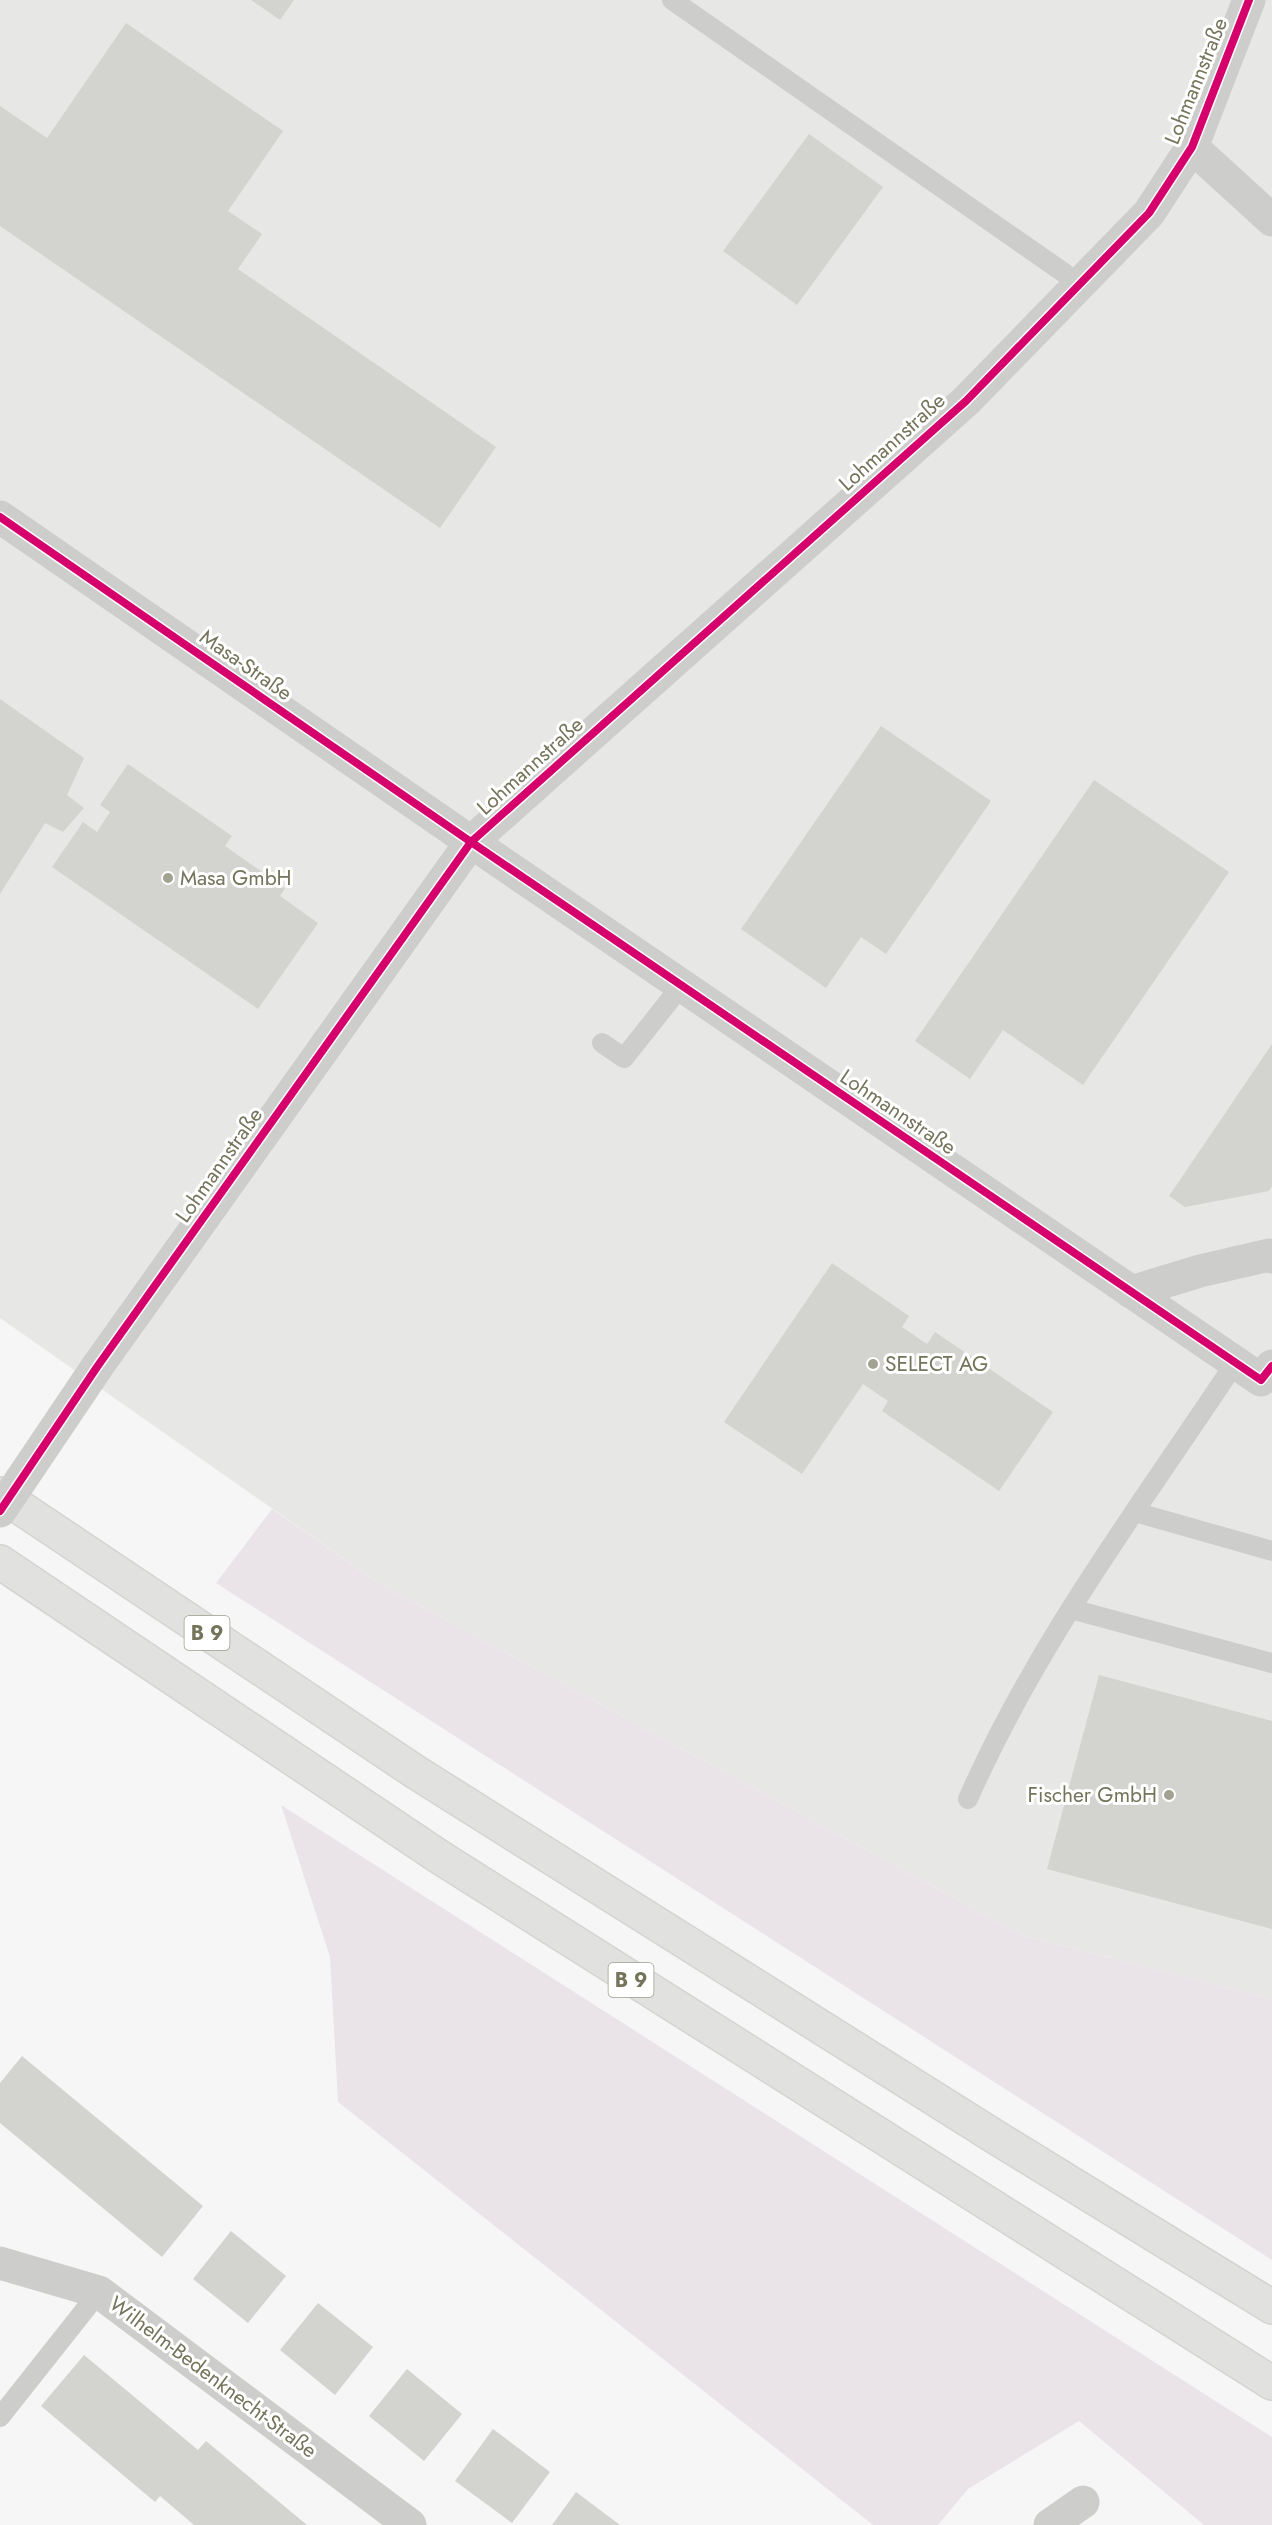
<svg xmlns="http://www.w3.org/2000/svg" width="1272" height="2525" viewBox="0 0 1272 2525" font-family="Jost,sans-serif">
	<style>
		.built { fill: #e7e7e5 }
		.green { fill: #eae4e9 }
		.building { fill: #d3d3d0 }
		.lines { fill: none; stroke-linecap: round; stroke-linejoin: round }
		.trunk-casing { stroke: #d4d4d3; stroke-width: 36 }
		.service { stroke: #cdcdcc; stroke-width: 20 }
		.minor { stroke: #cdcdcc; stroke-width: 33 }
		.trunk { stroke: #e1e1e0; stroke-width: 33 }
		.minor-bridge { stroke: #cdcdcc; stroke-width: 33 }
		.cycleway-casing { stroke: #fff; stroke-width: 11 }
		.cycleway { stroke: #d6006c; stroke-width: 8 }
		.poi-dot { fill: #a1a291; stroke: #fff; stroke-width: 2 }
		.labels { text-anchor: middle; stroke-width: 6; stroke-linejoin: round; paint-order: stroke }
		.shield { fill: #fff; stroke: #9d9e8c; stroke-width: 1.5 }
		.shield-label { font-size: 20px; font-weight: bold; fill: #73745a }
		.street-label { font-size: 21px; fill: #73745a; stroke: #fff }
		.poi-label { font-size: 21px; fill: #73745a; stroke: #fff; text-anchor: start }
	</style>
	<rect width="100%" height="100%" fill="#f7f6f7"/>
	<path class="built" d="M 0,0 L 1272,0 L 1272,1999 L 1024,1936 L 377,1582 L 0,1318 Z"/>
	<path class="green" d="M 272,1509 L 377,1582 L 1024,1936 L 1272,1999 L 1272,2260 L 216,1583 Z
		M 281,1805 L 1272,2437 L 1272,2525 L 1204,2525 L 1079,2421 L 968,2489 L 938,2525 L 873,2525 L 338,2102 L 330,1957 Z"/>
	<path class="building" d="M 251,0 L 294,0 L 280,20 Z
		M 126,23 L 283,131 L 228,211 L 262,234 L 238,269 L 496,447 L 440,528 L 0,226 L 0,106 L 47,138 Z
		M 809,134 L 883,187 L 797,305 L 723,251 Z
		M 0,699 L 84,758 L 67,795 L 84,808 L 63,832 L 45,823 L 0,894 Z
		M 881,726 L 991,801 L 886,954 L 861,937 L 826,988 L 741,929 Z
		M 128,764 L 232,836 L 225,846 L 285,888 L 280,896 L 318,923 L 258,1009 L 52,867 L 83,822 L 97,832 L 110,812 L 100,805 Z
		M 1094,780 L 1229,872 L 1083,1085 L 1003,1030 L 970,1079 L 915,1041 Z
		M 1272,1044 L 1272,1186 L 1269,1191 L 1185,1207 L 1169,1196 Z
		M 832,1263 L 909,1316 L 902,1327 L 927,1344 L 935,1332 L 1053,1412 L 999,1491 L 882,1411 L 888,1401 L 863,1384 L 802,1474 L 724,1422 Z
		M 1099,1675 L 1272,1721 L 1272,1929 L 1047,1869 Z
		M 22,2056 L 203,2206 L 162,2257 L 0,2123 L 0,2083 Z
		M 231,2231 L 286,2276 L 248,2323 L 193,2279 Z
		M 318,2303 L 373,2347 L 335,2395 L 280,2350 Z
		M 84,2355 L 198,2450 L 206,2441 L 307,2525 L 194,2525 L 160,2496 L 155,2502 L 41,2406 Z
		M 407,2369 L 462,2414 L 424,2461 L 369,2416 Z
		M 493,2429 L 550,2472 L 512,2523 L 455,2481 Z
		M 576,2492 L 620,2525 L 552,2525 Z"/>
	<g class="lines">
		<defs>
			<path id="trunk" d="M 0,1494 L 414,1771 L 997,2138 L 1272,2307
				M 0,1562 L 438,1856 L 1272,2383"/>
		</defs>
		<use href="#trunk" class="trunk-casing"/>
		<path class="service" d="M 672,0 L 1080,284
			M 602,1043 L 624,1058 L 681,986
			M 1135,1512 L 1272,1551
			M 1071,1609 L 1272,1663
			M 968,1799 C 1037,1642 1141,1505 1235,1363
			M 0,2417 L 99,2292"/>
		<path class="minor" d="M 1192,147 L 1272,220
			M 0,517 L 471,842 L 1261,1380 L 1272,1366
			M 1131,1292 L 1200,1271 L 1269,1255 L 1272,1257
			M 97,1367 L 471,842 L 966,401 L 1149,213 L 1192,147 L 1249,0
			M 0,2263 L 99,2292 L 410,2525
			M 1050,2525 L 1083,2502"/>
		<use href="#trunk" class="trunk"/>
		<path class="minor-bridge" d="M 0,1511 L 97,1367"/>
		<defs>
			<path id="cycleway" d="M 0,517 L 471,842 L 1261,1380 L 1272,1366
				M 0,1511 L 97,1367 L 471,842 L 966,401 L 1149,213 L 1192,147 L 1249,0"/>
		</defs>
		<use href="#cycleway" class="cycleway-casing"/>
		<use href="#cycleway" class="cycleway"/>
	</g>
	<g class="poi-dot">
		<circle cx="168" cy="878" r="6"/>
		<circle cx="873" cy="1364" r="6"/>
		<circle cx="1169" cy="1795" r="6"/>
	</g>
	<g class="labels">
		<g class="shield">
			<rect x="184.5" y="1616" width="45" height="34" rx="4.5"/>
			<rect x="608.5" y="1963" width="45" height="34" rx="4.5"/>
		</g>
		<g class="shield-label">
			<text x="207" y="1640">B 9</text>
			<text x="631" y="1987">B 9</text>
		</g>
		<g class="street-label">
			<text transform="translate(1196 81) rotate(-68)" y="7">Lohmannstraße</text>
			<text transform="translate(892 442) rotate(-42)" y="7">Lohmannstraße</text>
			<text transform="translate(246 665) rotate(35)" y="7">Masa-Straße</text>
			<text transform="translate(530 766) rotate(-42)" y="7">Lohmannstraße</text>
			<text transform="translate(898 1112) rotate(34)" y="7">Lohmannstraße</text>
			<text transform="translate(219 1165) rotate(-55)" y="7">Lohmannstraße</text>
			<text transform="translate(213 2377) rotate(37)" y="7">Wilhelm-Bedenknecht-Straße</text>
		</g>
		<g class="poi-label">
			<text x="180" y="885">Masa GmbH</text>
			<text x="885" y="1371">SELECT AG</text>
			<text x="1157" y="1802" text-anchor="end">Fischer GmbH</text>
		</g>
	</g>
</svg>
